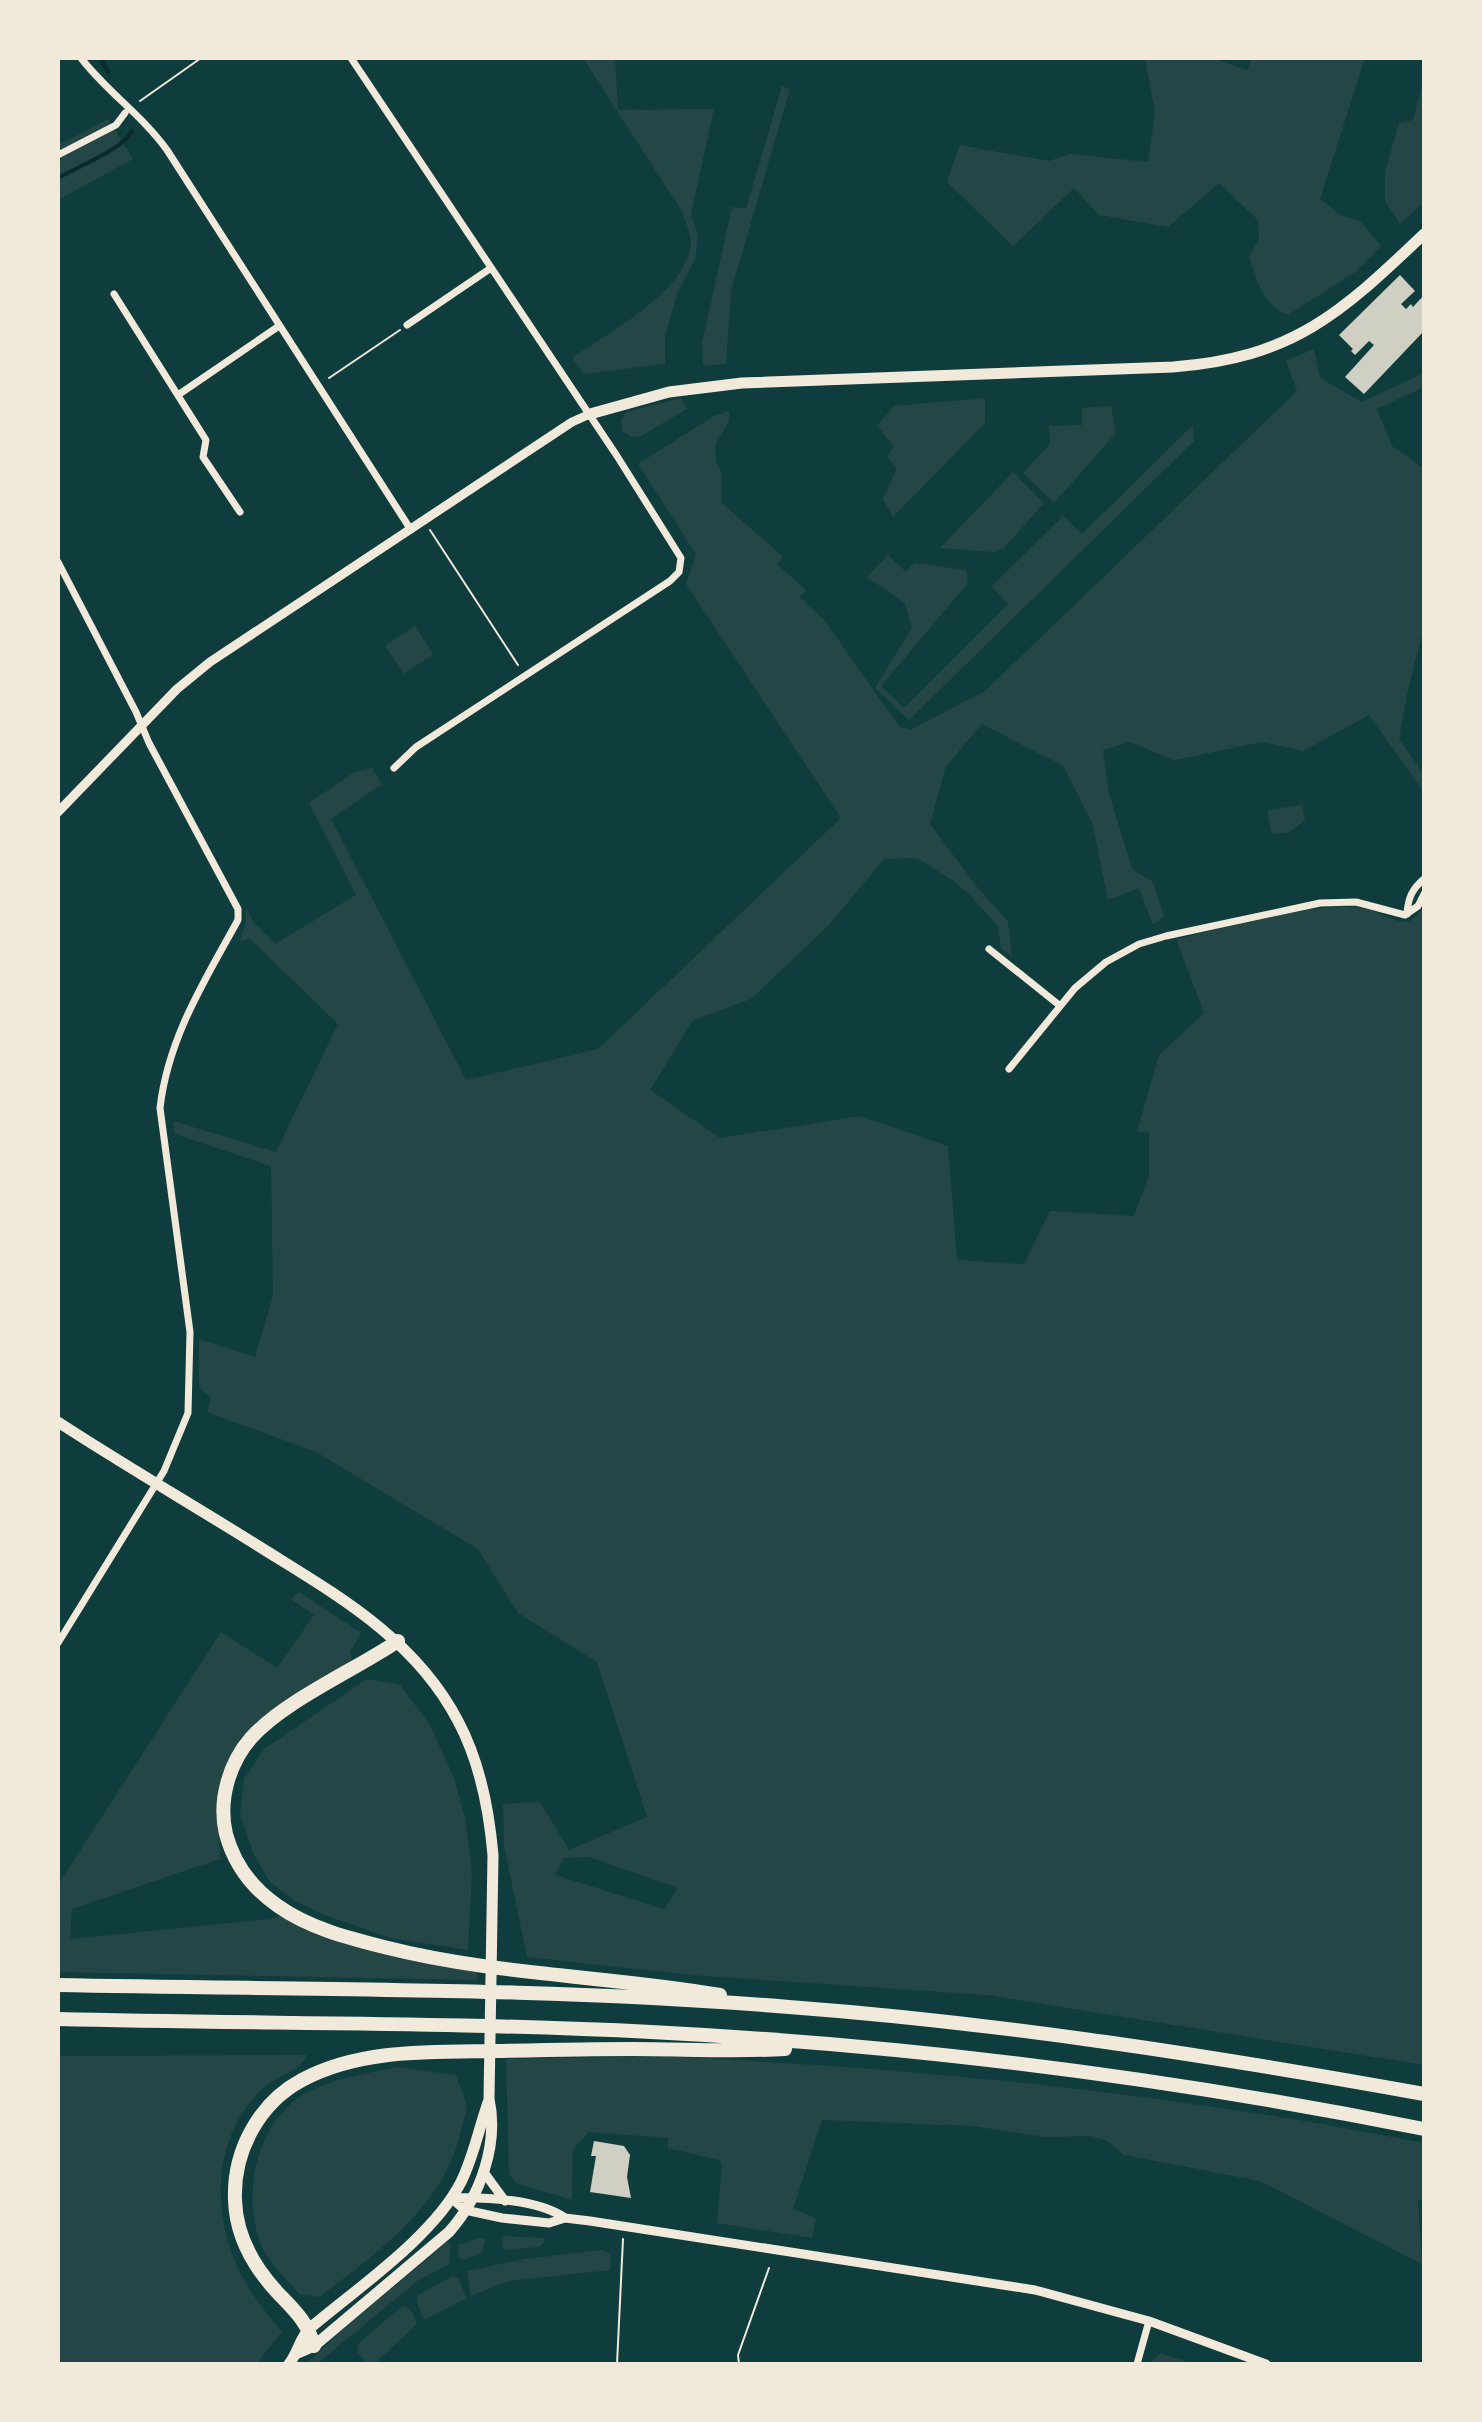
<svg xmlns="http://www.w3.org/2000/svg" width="1482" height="2422" viewBox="0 0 1482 2422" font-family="'Open Sans',sans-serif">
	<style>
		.green { fill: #244646; fill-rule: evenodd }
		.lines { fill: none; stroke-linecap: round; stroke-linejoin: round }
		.stream { stroke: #0a2a2b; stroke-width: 4 }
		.building { fill: #cfcfc3 }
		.path { stroke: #f1e9da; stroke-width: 2 }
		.minor { stroke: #f1e9da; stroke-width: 7 }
		.tertiary { stroke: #f1e9da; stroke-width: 9 }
		.secondary { stroke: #f1e9da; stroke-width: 11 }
		.motorway { stroke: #f1e9da; stroke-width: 14 }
	</style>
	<rect width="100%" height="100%" fill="#0f3d3e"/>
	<path class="green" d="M 583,58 L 615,58 L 618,110 L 714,109 L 691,214 L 698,236 L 695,259 L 677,294 L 665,336 L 665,364 L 584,374 L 572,358 C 608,333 688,291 691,243 C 691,234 685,222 683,213 Z
		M 1145,58 L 1212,58 L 1247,70 L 1252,58 L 1365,58 L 1320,199 L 1340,215 L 1360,221 L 1381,246 L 1355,272 L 1288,315 C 1265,307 1255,278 1249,256 L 1259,240 L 1258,220 L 1219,183 L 1168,227 L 1099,215 L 1074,188 L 1013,246 L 947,182 L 960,145 L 1049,161 L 1070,154 L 1148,162 L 1155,113 Z
		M 1424,79 L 1424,202 L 1400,224 L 1385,201 L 1385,172 L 1399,123 L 1413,120 Z
		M 782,86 L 790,89 L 731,291 L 726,364 L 703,366 L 702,343 L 732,207 L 746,209 Z
		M 108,119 L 133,159 L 58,200 L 58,145 Z
		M 1314,349 L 1320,378 L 1362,402 L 1424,373 L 1424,387 L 1377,409 L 1392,446 L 1424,469 L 1424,626 L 1408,690 L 1399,739 L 1424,774 L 1424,792 L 1369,715 L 1303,751 L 1262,742 L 1175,760 L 1130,742 L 1103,750 L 1109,793 L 1132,869 L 1153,882 L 1164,917 L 1153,925 L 1139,888 L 1108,900 L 1092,822 L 1063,766 L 982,724 L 946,766 L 930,824 L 978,888 L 1008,922 L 1012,957 L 1001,948 L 998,926 L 968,893 L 952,880 L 917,858 L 884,859 L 829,925 L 751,999 L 693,1020 L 650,1090 L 720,1138 L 860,1116 L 948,1146 L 957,1260 L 1024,1264 L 1050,1211 L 1134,1216 L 1149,1175 L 1149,1132 L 1137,1131 L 1159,1055 L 1204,1013 L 1176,939 C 1226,928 1292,908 1342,907 C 1353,907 1362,907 1373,911 C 1396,919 1410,934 1424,904 L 1424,2065 L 986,1995 L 692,1975 L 527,1957 L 504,1846 L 503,1804 L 540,1802 L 569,1850 L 647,1817 L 597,1662 L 518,1613 L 478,1549 L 316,1452 L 207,1412 L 211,1398 L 199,1387 L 199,1339 L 255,1357 L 273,1295 L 271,1166 L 175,1134 L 173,1121 L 276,1152 L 338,1024 L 250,939 L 240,941 L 245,925 L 246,907 L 253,922 L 275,944 L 356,895 L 309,803 L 355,772 L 372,768 L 382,784 L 331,819 L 466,1080 L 598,1049 L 841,818 L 686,584 L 696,554 L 638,464 L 714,416 L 729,411 L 729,421 L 715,445 L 716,461 L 722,474 L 721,502 L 783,557 L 777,564 L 806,590 L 800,597 L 825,621 L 899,726 L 910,730 L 985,691 L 1297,391 L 1286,361 ZM 589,1857 L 678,1888 L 664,1909 L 555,1875 L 564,1858 Z
		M 681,398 L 687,409 L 641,436 L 632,437 L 622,431 L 621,419 L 627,412 Z
		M 985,398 L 985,423 L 893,517 L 883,499 L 897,468 L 887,457 L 894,446 L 877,426 L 894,406 Z
		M 1111,406 L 1116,433 L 1054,503 L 1023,473 L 1050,444 L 1049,426 L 1082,425 L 1082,408 Z
		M 1193,425 L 1194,441 L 909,720 L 875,688 L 912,628 L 905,603 L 867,577 L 888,555 L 906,572 L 914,563 L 966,570 L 968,583 L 881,686 L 904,708 L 1008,604 L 992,586 L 1063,516 L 1082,534 Z
		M 1013,472 L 1044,503 L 1003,549 L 993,552 L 940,548 Z
		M 415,626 L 433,654 L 404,674 L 385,646 Z
		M 1302,805 L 1305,820 L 1290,832 L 1272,834 L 1267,810 Z
		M 299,1592 L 361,1633 L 350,1652 L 352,1659 L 349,1667 L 254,1728 L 218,1799 L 220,1859 L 72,1909 L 70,1939 L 270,1919 L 283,1915 L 477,1970 L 477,1980 L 58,1972 L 58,1885 L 221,1632 L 277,1668 L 314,1615 L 291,1599 Z
		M 367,1679 L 400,1685 L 430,1725 L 454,1778 L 465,1818 L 472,1872 L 468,1950 L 390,1938 L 325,1915 L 295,1901 L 270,1882 L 254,1855 L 240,1815 L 244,1779 L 264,1749 Z
		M 307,2055 C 299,2073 277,2075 263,2088 C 214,2134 211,2207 237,2266 C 248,2291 265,2311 282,2332 L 256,2364 L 58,2364 L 58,2056 Z
		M 662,2056 C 917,2068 1174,2093 1424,2143 L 1424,2201 L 1418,2200 L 1422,2264 L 1260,2181 L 1124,2155 L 1106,2140 L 1089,2136 L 1046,2137 L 972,2126 L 822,2120 L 793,2209 L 816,2218 L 812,2238 L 717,2223 L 722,2166 L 719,2160 L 668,2148 L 668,2138 L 589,2132 L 573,2149 L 572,2200 L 516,2183 L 509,2174 L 506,2059 Z
		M 397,2067 L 456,2075 C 459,2085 465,2096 466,2105 C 467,2113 463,2122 461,2130 C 445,2205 378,2253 319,2297 L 299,2294 C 287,2279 268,2262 261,2245 C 242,2196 255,2124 303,2095 C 331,2078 366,2074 397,2067 Z
		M 503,2236 L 544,2238 L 546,2240 L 539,2247 L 506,2250 L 502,2247 Z
		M 479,2238 L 485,2239 L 482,2253 L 463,2260 L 458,2256 L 459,2245 Z
		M 447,2242 L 451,2244 L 449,2264 L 417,2281 L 317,2364 L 306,2364 L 340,2332 Z
		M 601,2250 L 611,2254 L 610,2270 L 509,2281 L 471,2296 L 467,2271 L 525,2259 Z
		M 453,2276 L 458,2278 L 467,2298 L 424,2320 L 417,2303 L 418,2295 Z
		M 406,2306 L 413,2313 L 417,2324 L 374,2364 L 368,2364 L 358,2353 L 358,2344 L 400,2308 Z
		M 1160,2353 L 1193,2364 L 1150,2364 Z"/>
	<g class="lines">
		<path class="stream" d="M 100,58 L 108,72
			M 58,178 C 77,167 123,149 132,131"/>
	</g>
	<path class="building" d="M 1400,275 L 1415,291 L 1401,304 L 1406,309 L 1411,304 L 1413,307 L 1424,295 L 1424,331 L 1364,394 L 1345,377 L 1374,345 L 1369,341 L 1355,355 L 1351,351 L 1353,349 L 1339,335 Z
		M 594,2141 L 624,2146 L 630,2155 L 627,2177 L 631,2198 L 590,2192 L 596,2156 L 591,2156 Z"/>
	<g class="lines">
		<path class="path" d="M 140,101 L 201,58
			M 329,378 L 400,330
			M 430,530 L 518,665
			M 617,2364 L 623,2239
			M 739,2364 L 738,2355 L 769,2268"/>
		<path class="minor" d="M 81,58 C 107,92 142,115 167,150 L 411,530
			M 351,58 L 617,456 L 681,558 L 679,572 L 670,581 L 416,747 L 394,768
			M 58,155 L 116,125 L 125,113
			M 114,294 L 206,440 L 203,457 L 240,512
			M 407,325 L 491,268
			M 178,395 L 279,326
			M 58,562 L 136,712 L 149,743 L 238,909 L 238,920 C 205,980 168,1038 160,1108 L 190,1332 L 188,1413 L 164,1471 L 58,1643
			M 1407,914 C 1408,898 1412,889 1424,879
			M 989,949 L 1059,1005
			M 1009,1069 L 1075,988 L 1106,962 L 1139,944 L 1166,936 L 1320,903 L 1356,902 L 1405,915 L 1418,906 L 1424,894
			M 1137,2364 L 1149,2321"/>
		<path class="tertiary" d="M 58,812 L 177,689 L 210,662 L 572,422 L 590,414
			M 483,2171 L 505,2201
			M 451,2198 L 465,2210 L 502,2218 L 549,2223 L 565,2218 L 590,2221 L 1035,2290 L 1149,2321 L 1266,2364
			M 452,2198 C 484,2197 538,2199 565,2218"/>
		<path class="secondary" d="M 590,414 L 669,392 L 742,383 L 1173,367 C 1293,358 1341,313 1424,234
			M 58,1422 C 124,1465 193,1505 260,1547 C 335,1594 415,1638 458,1721 C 480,1762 489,1809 493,1855 L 489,2099 C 499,2145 480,2197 449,2232 L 314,2346 L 298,2353
			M 289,2364 C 298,2353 299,2340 309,2329 C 356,2289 433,2237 461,2182 C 474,2156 479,2127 489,2100"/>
		<path class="motorway" d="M 398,1641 C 355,1670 284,1701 251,1738 C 229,1763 218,1801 226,1834 C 234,1864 252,1888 278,1906 C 309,1928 348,1938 384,1947 C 494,1975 608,1976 720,1995
			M 58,1985 C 301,1990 546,1987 789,2007 C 1002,2023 1213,2056 1424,2094
			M 58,2019 C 256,2024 453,2022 651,2032 C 910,2045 1170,2078 1424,2129
			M 314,2346 C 308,2322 294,2310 277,2292 C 254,2267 236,2235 235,2200 C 233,2151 259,2103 302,2080 C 361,2048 435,2052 499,2051 C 544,2050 588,2049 633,2049 C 684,2049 734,2052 785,2049"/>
	</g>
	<rect width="1482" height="2422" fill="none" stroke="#f1e9da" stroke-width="120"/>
</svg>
